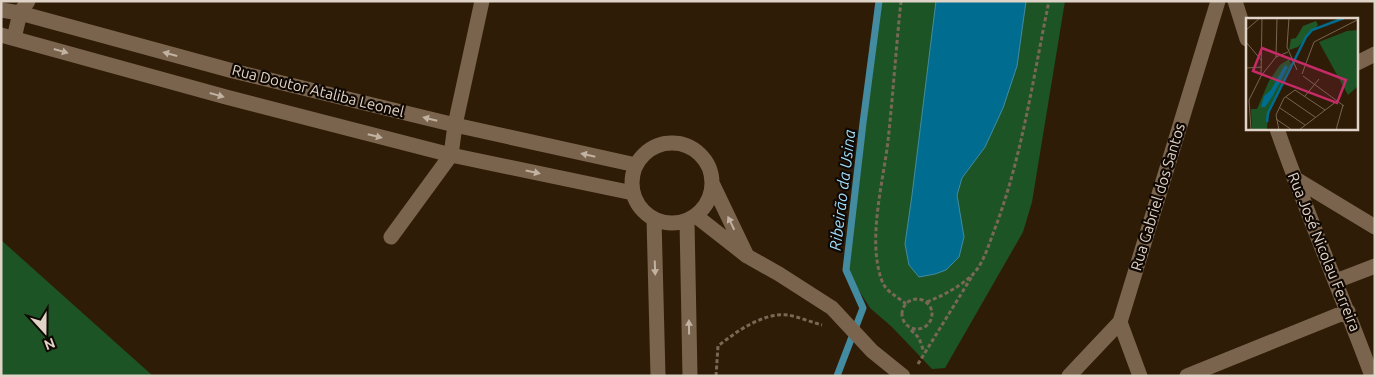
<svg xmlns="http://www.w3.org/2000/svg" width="1376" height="377" viewBox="0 0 1376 377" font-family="Ubuntu,sans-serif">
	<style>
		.green { fill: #1d5426 }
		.water { fill: #006c8f; stroke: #438ba0 }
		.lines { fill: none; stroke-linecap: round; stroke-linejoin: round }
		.stream { stroke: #438ba0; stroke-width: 7 }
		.path { stroke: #786856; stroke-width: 3; stroke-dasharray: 4 2.5; stroke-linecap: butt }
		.minor { stroke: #7a644d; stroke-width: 15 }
		.oneway { fill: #c1b2a2 }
		.labels { text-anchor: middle; stroke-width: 4.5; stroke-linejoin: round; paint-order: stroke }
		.street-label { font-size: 15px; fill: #e0d3c7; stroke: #100802 }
		.water-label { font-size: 16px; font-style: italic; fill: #9edefd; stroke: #100802 }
		.inset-river { fill: none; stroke: #006c8f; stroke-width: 2.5 }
		.inset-road { fill: none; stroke: #766554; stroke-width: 1 }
		.view { fill: #c52b66; fill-opacity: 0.15; stroke: #c52b66; stroke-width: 2.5 }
		.inset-edge { fill: none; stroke: #e0d3c7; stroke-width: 2.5 }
	</style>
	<rect width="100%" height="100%" fill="#2f1c07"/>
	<path class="green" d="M 879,1 L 1065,1 L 1032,202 L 1023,232 L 945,368 L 932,369 L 892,327 L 870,308 L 846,270 L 863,123 Z
		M 1,240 L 153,376 L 1,376 Z"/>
	<path class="water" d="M 936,1 L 1026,1 L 1017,66 L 1003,108 L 985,147 L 962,178 L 957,195 L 964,237 L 959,257 L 946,270 L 935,274 L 919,277 L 909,265 L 905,244 L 912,195 Z"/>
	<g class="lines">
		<path class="stream" d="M 837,376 L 863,308 L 846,270 L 863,123 L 879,1"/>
		<path class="path" d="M 901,1 C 896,48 893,95 888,141 C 883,183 867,241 882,281 C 885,291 898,297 906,304
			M902 314a15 15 0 1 1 30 0a15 15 0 1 1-30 0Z
			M 927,302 C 944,295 962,286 975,272 C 984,261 989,244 994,231 C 1022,158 1033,78 1049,1
			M 911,330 L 919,338 L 924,352
			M 918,364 L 974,273
			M 716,376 L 718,346 C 736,332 763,312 788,315 C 799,317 811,322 822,325"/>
		<path class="minor" d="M 1235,1 L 1247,39
			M 1,10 L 20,13 L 233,71 L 455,125 L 636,165
			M 1,35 L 226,97 L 451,155 L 633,193
			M 14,38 L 20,13 L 28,1
			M 1357,63 L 1375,54
			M 1277,129 C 1306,212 1341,293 1372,376
			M632 183a40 40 0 1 1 80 0a40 40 0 1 1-80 0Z
			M 1294,178 L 1375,227
			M 696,216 L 747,256 L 713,185
			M 654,219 L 658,376
			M 687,221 L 690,376
			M 391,237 L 451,155 L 455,125 L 482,1
			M 747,256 L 779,274 L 832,308 L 872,351 L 903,376
			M 1336,281 L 1375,266
			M 1120,322 L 1140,376
			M 1069,376 L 1120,322 L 1218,1
			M 1187,376 L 1348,311"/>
	</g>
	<defs><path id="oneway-solid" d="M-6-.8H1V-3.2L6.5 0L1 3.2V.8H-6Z" transform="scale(1.25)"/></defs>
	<g class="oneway">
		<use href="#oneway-solid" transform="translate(61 51) rotate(16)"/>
		<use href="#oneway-solid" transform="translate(170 54) rotate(-165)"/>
		<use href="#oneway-solid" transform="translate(217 95) rotate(16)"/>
		<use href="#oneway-solid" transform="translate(430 119) rotate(-166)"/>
		<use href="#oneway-solid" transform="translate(375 136) rotate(14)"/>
		<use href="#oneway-solid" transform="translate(588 155) rotate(-167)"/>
		<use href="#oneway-solid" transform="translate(533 172) rotate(12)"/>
		<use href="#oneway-solid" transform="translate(731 223) rotate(-116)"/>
		<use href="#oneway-solid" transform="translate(655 268) rotate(88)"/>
		<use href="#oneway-solid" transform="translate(689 327) rotate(-91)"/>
	</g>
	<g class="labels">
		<g class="street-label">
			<text transform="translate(318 91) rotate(14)" y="5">Rua Doutor Ataliba Leonel</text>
			<text transform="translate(1158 197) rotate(-73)" y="5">Rua Gabriel dos Santos</text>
			<text transform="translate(1324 252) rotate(68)" y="5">Rua José Nicolau Ferreira</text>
		</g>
		<g class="water-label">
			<text transform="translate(842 190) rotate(-83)" y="6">Ribeirão da Usina</text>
		</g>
	</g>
	<g transform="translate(1246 18)">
		<rect width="112" height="112" fill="#2f1c07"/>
		<path d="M 112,12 L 112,68 L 102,77 L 73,24 L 101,13 ZM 43,41 L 46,49 L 22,95 L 21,112 L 6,112 L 5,91 L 11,91 L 23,63 L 34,47 Z" fill="#1d5426"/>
		<path d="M 70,3 L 72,7 L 52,29 L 43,32 L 45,21 L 50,20 L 57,8 Z" fill="#1f5928"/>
		<path d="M 39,47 L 42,49 L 26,79 L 19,89 L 15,89 L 18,78 L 25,72 Z" fill="#006c8f"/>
		<path class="inset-river" d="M 21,104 L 22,95 L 60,19 L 66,12 L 98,0"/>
		<path class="inset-road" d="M 43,0 L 41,29 L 51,52M 0,12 L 14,0M 0,24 L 16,43M 30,39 L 31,0M 0,50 L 16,49M 56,56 L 68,24 L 113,1M 15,57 L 16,0M 57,58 L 98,88M 59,78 L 73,61M 40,79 L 69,99M 34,90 L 59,107M 30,101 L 46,112M 5,112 L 3,82 L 15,58 L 30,39 L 42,34M 33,112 L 30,97 L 38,80 L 49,72 L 79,92M 53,112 L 91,83M 90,112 L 97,87"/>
		<path class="view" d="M 16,30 L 100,62 L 91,85 L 7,53 Z"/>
		<rect width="112" height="112" class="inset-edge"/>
	</g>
	<rect width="1376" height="377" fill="none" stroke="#e0d3c7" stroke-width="5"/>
	<g transform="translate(45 332) rotate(159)" stroke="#100802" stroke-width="4" paint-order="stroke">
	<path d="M0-4L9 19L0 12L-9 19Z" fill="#e0d3c7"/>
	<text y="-8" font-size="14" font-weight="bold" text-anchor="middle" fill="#e0d3c7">N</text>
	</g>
</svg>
